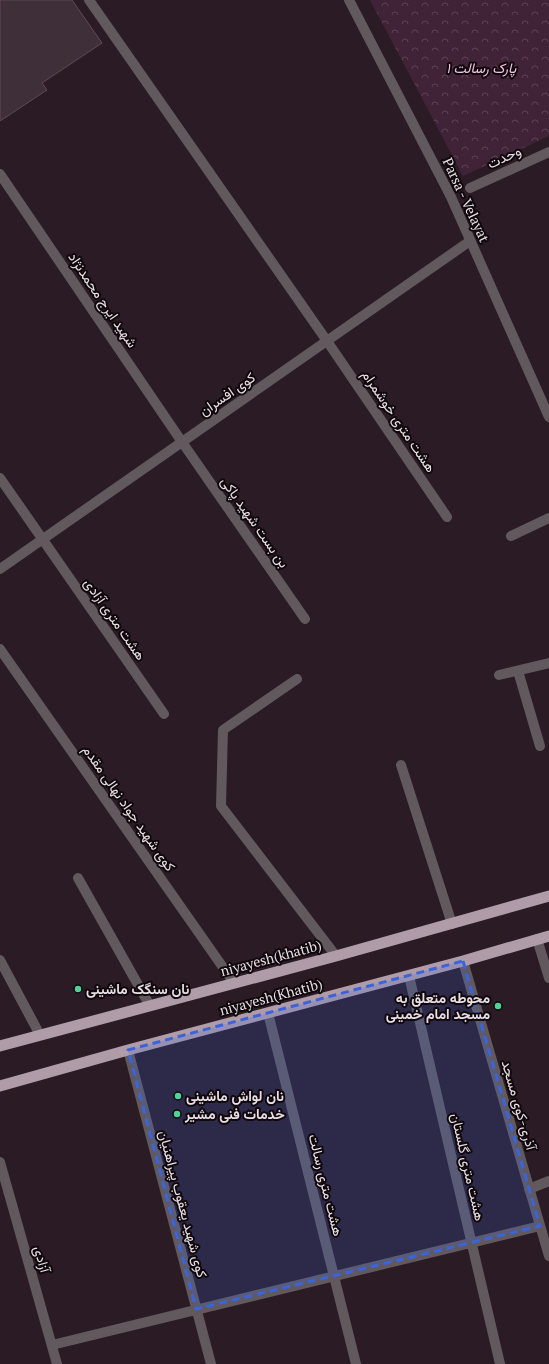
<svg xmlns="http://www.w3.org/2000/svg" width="549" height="1364" viewBox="0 0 549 1364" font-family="'PT Serif',Vazirmatn,serif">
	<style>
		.park { fill: url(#park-crowns) }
		.building { fill: #3f2f39; stroke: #5d4b56 }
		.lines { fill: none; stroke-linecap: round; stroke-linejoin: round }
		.service { stroke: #61595e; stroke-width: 10 }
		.minor { stroke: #61595e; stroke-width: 10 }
		.tertiary { stroke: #61595e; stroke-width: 10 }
		.trunk { stroke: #af9ca8; stroke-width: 11 }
		.marked { fill: #3c64da; fill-opacity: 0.2; stroke: #3c64da; stroke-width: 3; stroke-dasharray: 8 5; stroke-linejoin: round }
		.poi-dot { fill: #50d398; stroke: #0f080c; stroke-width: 1.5 }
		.labels { text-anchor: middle; stroke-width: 4; stroke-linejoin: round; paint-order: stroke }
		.park-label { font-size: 14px; font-style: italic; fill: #f5c3e3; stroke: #0f080c }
		.street-label { font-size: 14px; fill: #e9dee5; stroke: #0f080c }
		.poi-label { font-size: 14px; font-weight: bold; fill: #e9dee5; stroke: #0f080c; text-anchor: start }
	</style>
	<defs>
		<pattern id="park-crowns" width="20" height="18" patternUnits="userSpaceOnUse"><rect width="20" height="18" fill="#412337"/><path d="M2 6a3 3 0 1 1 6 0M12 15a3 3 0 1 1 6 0" fill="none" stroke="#5c4254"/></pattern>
	</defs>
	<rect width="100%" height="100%" fill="#2a1b25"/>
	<path class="park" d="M 370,0 L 549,0 L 549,136 L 463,176 Z"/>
	<path class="building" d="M 0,0 L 72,0 L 102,43 L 42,83 L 47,90 L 0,121 Z"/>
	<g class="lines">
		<path class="service" d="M 89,0 L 327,341
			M 511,536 L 549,518
			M 518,671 L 540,746
			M 499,675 L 549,663
			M 297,679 L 223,730 L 221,806 L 336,956
			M 401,765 L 452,924
			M 78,878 L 150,1006
			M 537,939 L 549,978"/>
		<path class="minor" d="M 470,188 L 549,152
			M 327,341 L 447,517
			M 182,442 L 305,619
			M 0,478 L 164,714
			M 0,569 L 470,241
			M 0,649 L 234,983
			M 0,960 L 40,1035
			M 409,976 L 500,1364
			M 268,1013 L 356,1364
			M 128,1050 L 211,1364
			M 0,1162 L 57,1364
			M 529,1189 L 549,1181
			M 52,1345 L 540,1226"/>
		<path class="tertiary" d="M 349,0 L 451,197 L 549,417
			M 0,174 L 182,442
			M 463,961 L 549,1256"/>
		<path class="trunk" d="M 0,1046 L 336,956 L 549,896
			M 0,1086 L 128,1050 L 463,961 L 549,936"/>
	</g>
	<path class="marked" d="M 463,961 L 540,1226 L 196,1309 L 128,1050 Z"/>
	<g class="poi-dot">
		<circle cx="78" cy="989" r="4"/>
		<circle cx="498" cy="1006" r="4"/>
		<circle cx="178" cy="1096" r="4"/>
		<circle cx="177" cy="1114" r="4"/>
	</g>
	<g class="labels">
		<g class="park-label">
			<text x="481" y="73">پارک رسالت ۱</text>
		</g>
		<g class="street-label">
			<text transform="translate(504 157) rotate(-25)" y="5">وحدت</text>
			<text transform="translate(466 200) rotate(65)" y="5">Parsa - Velayat</text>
			<text transform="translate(103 300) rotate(56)" y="5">شهید ایرج محمدنژاد</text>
			<text transform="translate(227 394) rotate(-35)" y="5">کوی افسران</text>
			<text transform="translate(399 421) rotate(56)" y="5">هشت متری خوشمرام</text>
			<text transform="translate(255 522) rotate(55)" y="5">بن بست شهید پاکى</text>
			<text transform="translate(115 619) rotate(55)" y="5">هشت متری آزادی</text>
			<text transform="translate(129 808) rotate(55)" y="5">کوی شهید جواد نهالی مقدم</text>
			<text transform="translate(271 958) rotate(-15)" y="5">niyayesh(khatib)</text>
			<text transform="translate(271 997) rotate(-15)" y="5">niyayesh(Khatib)</text>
			<text transform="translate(519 1105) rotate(74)" y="5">آذری-کوی مسجد</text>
			<text transform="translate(468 1167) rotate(77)" y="5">هشت متری گلستان</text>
			<text transform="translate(326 1185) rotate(76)" y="5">هشت متری رسالت</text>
			<text transform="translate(183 1204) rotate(75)" y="5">کوی شهید یعقوب پیراهنیان</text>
			<text transform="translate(42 1259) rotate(74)" y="5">آزادی</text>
		</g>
		<g class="poi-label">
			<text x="86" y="994">نان سنگک ماشینی</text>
			<text x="490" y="1003" text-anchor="end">محوطه متعلق به<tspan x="490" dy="16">مسجد امام خمینی</tspan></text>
			<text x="186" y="1101">نان لواش ماشینی</text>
			<text x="185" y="1119">خدمات فنی مشیر</text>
		</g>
	</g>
</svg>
